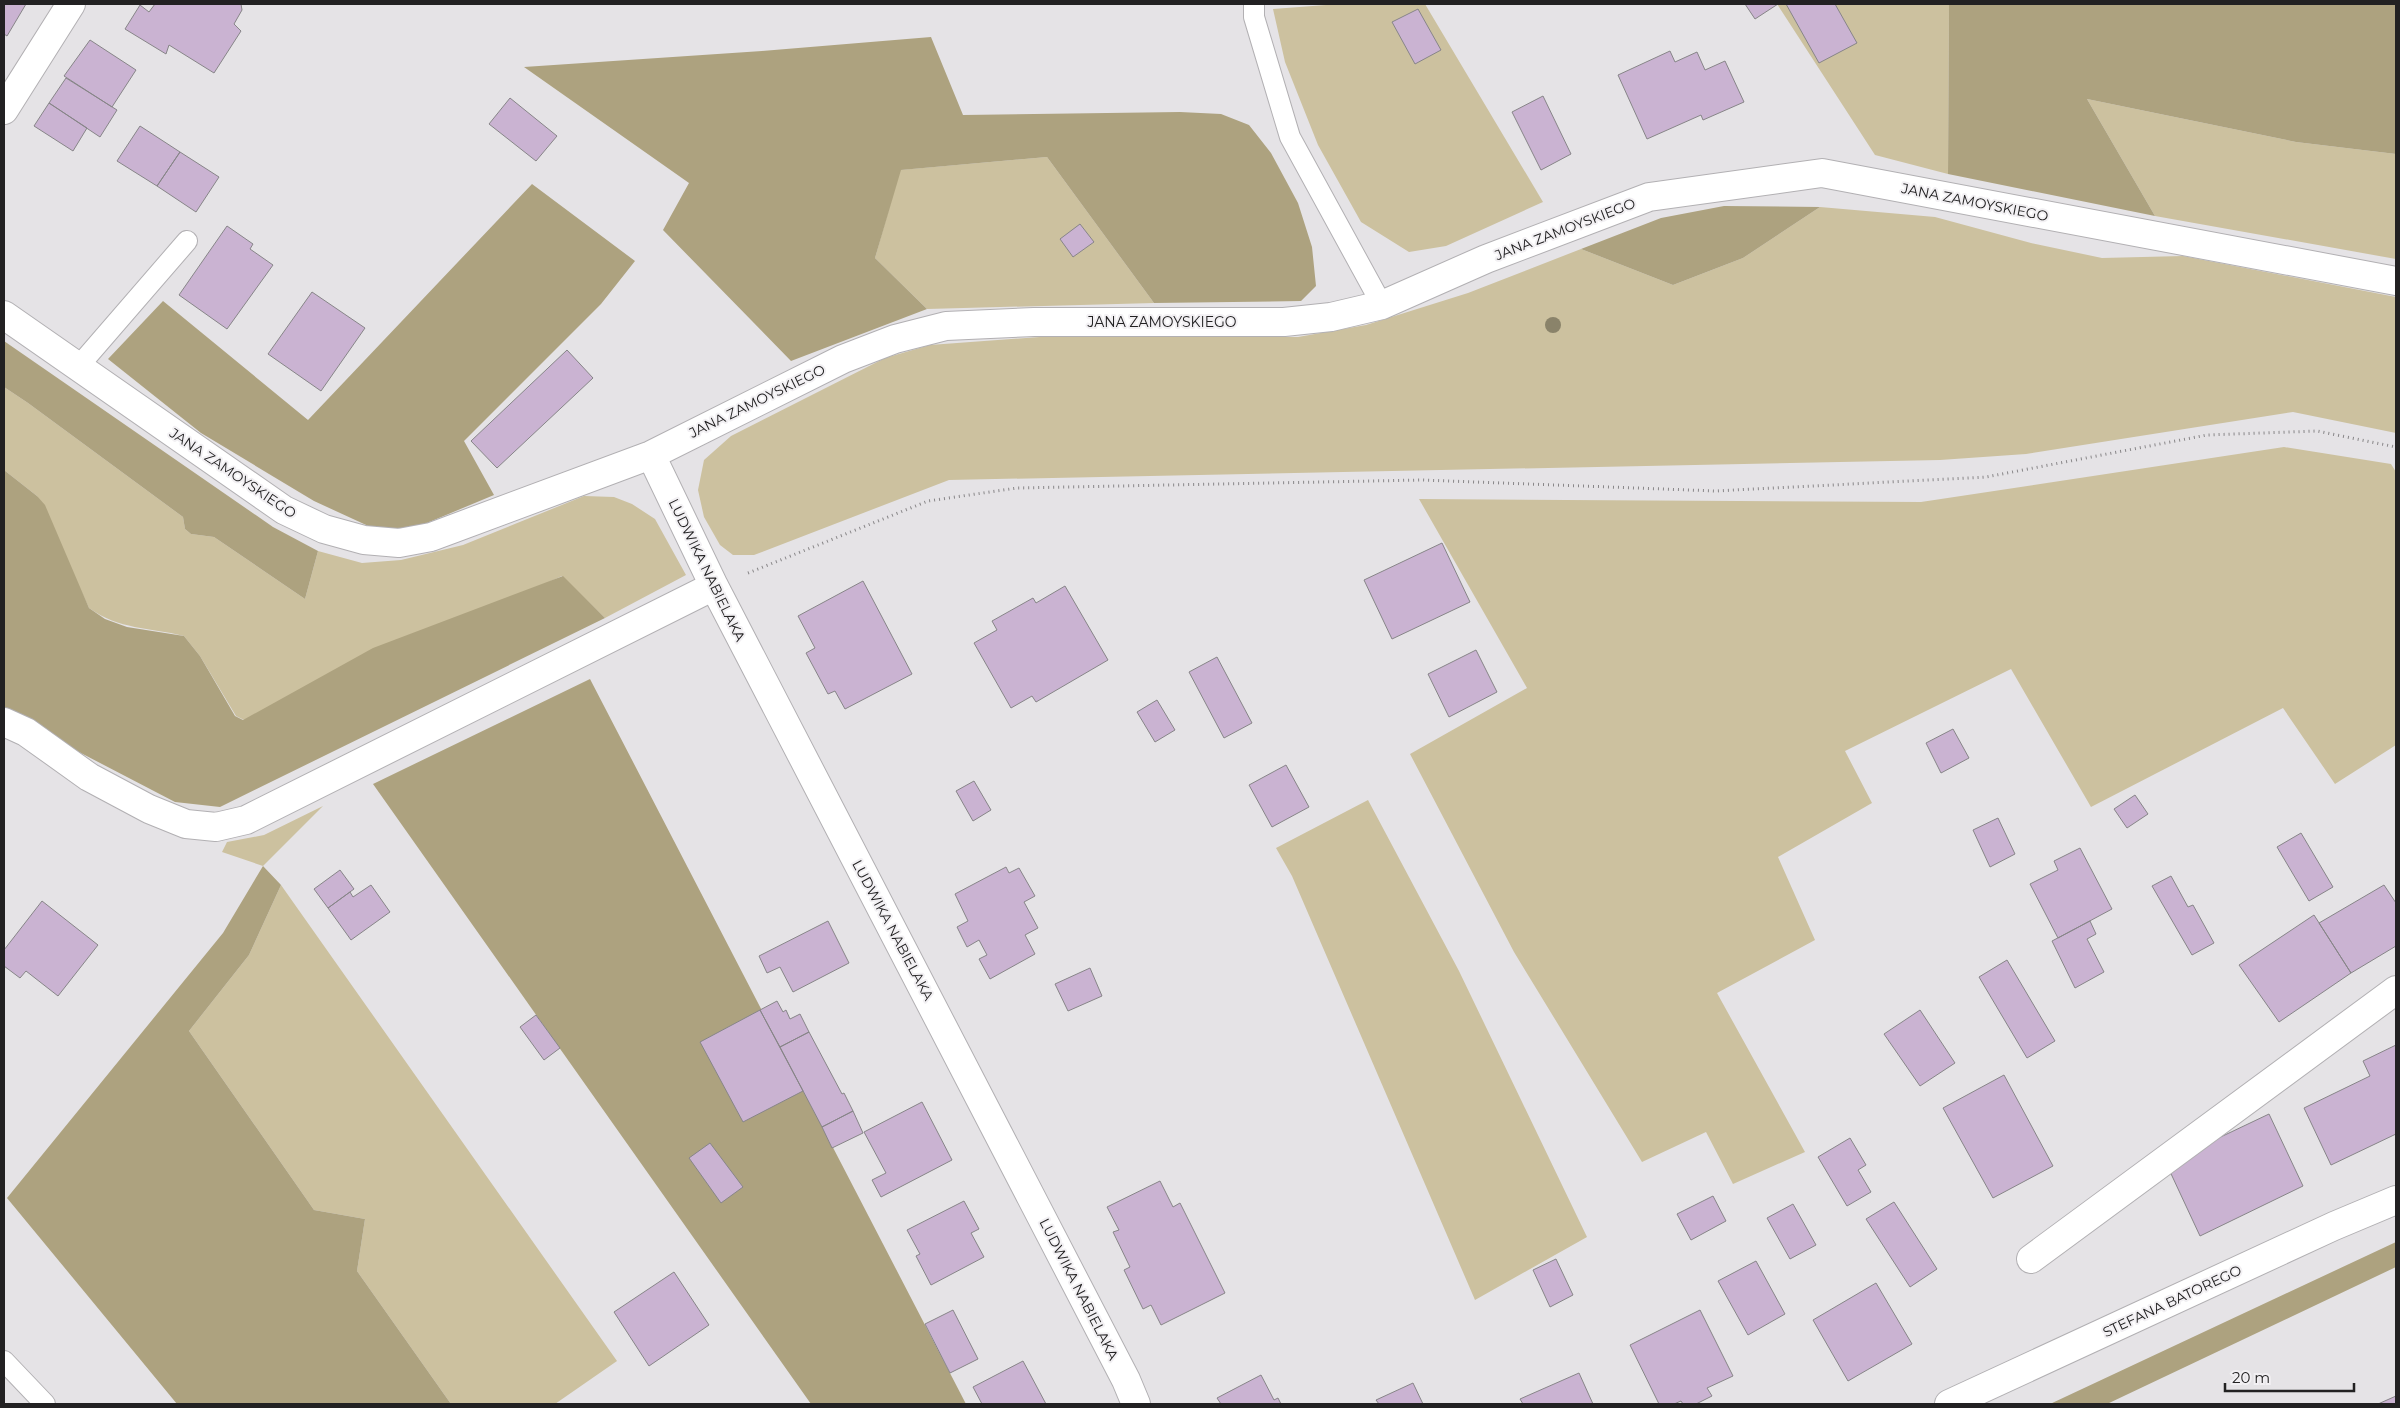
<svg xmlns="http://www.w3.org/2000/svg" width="2400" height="1408" viewBox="0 0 2400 1408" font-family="Montserrat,sans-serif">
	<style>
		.green { fill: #ccc19f }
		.forest { fill: #ada27f }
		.building { fill: #cab3d2; stroke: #878588 }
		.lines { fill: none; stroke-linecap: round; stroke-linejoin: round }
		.lane-casing { stroke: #b2b0b3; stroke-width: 22 }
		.street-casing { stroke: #b2b0b3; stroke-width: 30 }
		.secondary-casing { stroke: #b2b0b3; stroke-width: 30 }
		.path { stroke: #888688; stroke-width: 3; stroke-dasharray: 1 4; stroke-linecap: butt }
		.lane { stroke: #fff; stroke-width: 20 }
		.street { stroke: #fff; stroke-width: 28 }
		.secondary { stroke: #fff; stroke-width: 28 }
		.tree { fill: #8a836a }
		.labels { text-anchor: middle; stroke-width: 4; stroke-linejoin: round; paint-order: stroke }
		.street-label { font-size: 14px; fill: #222122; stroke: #f2f0f3 }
	</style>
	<rect width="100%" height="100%" fill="#e5e3e6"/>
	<path class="green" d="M 1339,4 L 1425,4 L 1543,202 L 1446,246 L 1409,252 L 1361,222 L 1318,145 L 1285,62 L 1273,9 Z
		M 1777,4 L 1949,4 L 1948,174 L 1875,155 Z
		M 2087,99 L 2296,142 L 2396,154 L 2396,259 L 2155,216 Z
		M 1047,157 L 1154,303 L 927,309 L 875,258 L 900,170 Z
		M 1820,207 L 1935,217 L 2031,243 L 2102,258 L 2183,256 L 2396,297 L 2396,433 L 2293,412 L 2026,454 L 1940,460 L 949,480 L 754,555 L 733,555 L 720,545 L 704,517 L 698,490 L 704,460 L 731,436 L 885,358 L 930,345 L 1053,336 L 1298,337 L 1366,325 L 1468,293 L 1581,249 L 1673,285 L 1743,258 Z
		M 4,387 L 28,403 L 183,517 L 185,529 L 191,534 L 214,537 L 305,599 L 318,551 L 362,563 L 401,560 L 463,545 L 584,496 L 614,497 L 632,504 L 655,519 L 686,575 L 605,618 L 562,576 L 244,720 L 236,716 L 200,656 L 184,636 C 148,627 120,630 89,608 L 37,496 L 4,470 Z
		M 2284,447 L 2391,464 L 2396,472 L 2396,745 L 2335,784 L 2283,708 L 2091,807 L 2011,669 L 1845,751 L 1872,803 L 1778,857 L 1815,940 L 1717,993 L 1805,1152 L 1733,1184 L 1706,1132 L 1642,1162 L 1514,952 L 1410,754 L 1527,688 L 1419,499 L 1921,502 Z
		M 1368,800 L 1459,971 L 1587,1237 L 1475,1300 L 1292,876 L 1276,848 Z
		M 323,806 L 263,866 L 222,852 L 227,842 L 264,835 Z
		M 281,885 L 617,1361 L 555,1404 L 451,1404 L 357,1271 L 365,1219 L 314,1210 L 189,1031 L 249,955 Z"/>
	<path class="forest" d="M 1949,4 L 2396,4 L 2396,154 L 2296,142 L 2087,99 L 2155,216 L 1948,174 Z
		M 931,37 L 963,115 L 1180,112 L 1221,114 L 1249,125 L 1271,153 L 1298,203 L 1312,247 L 1316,286 L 1301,301 L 1154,303 L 1047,157 L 901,170 L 875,258 L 927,309 L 791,361 L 663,230 L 689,183 L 524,67 L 762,51 Z
		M 532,184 L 635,261 L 601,304 L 464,441 L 494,495 L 403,533 L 377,530 L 314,501 L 201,433 L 108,359 L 163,301 L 308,420 Z
		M 1724,206 L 1820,207 L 1743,258 L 1673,285 L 1581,249 L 1661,218 Z
		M 4,341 L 273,527 L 318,551 L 305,599 L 214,537 L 191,534 L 185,529 L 183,517 L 28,403 L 4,387 Z
		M 4,470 L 37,496 L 45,505 L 89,608 L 105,619 L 127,627 L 184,636 L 200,656 L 235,716 L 243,720 L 373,648 L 563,576 L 605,618 L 220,807 L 175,802 L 4,713 Z
		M 590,679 L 966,1404 L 811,1404 L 373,784 Z
		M 263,866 L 281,885 L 249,955 L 189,1031 L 314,1210 L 365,1219 L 357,1271 L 451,1404 L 177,1404 L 7,1198 L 223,933 Z
		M 2396,1242 L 2396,1267 L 2107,1404 L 2050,1404 Z"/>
	<path class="building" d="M 4,4 L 26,4 L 7,36 L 4,34 Z
		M 155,4 L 241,4 L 242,10 L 234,24 L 241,31 L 214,73 L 169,45 L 166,54 L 125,29 L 140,5 L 149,12 Z
		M 1745,4 L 1778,4 L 1755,19 Z
		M 1786,4 L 1835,4 L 1857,43 L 1819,63 Z
		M 1418,9 L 1441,50 L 1415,64 L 1392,22 Z
		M 90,40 L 136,70 L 112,107 L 64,76 Z
		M 1670,51 L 1675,62 L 1697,52 L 1705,70 L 1725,61 L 1744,102 L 1703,120 L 1701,115 L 1647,139 L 1618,75 Z
		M 66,78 L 117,110 L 100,137 L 49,103 Z
		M 1543,96 L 1571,154 L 1541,170 L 1512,112 Z
		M 510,98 L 557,136 L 536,161 L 489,124 Z
		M 49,103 L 87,128 L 73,151 L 34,126 Z
		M 140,126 L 180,152 L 157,186 L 117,161 Z
		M 180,152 L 219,177 L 196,212 L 157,186 Z
		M 1080,224 L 1094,242 L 1073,257 L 1060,239 Z
		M 227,226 L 253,244 L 250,249 L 273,265 L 227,329 L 179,295 Z
		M 312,292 L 365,328 L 321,391 L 268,354 Z
		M 567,350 L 593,378 L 497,468 L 471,441 Z
		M 1442,543 L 1470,602 L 1392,639 L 1364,580 Z
		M 863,581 L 912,674 L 845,709 L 835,691 L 828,694 L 806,653 L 815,648 L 798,616 Z
		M 1065,586 L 1108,660 L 1036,702 L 1032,696 L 1011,708 L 974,643 L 997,630 L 992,621 L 1033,598 L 1036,603 Z
		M 1476,650 L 1497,692 L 1449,717 L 1428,674 Z
		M 1217,657 L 1252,723 L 1224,738 L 1189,672 Z
		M 1157,700 L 1175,730 L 1155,742 L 1137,712 Z
		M 1953,729 L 1969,758 L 1941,773 L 1926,743 Z
		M 1286,765 L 1309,807 L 1272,827 L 1249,785 Z
		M 974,781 L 991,810 L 973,821 L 956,791 Z
		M 2135,795 L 2148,814 L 2127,828 L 2114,809 Z
		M 1998,818 L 2015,854 L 1990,867 L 1973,830 Z
		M 2301,833 L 2333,887 L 2309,901 L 2277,847 Z
		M 2080,848 L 2112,909 L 2058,938 L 2030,884 L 2058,870 L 2054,861 Z
		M 1006,867 L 1009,873 L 1019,868 L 1035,896 L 1024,902 L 1038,928 L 1025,935 L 1035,954 L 990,979 L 979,959 L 987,955 L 979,940 L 967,947 L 957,927 L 968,921 L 955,894 Z
		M 340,870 L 354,889 L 328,908 L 314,889 Z
		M 2171,876 L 2188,907 L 2193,905 L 2214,943 L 2192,955 L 2152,886 Z
		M 371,885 L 390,912 L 351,940 L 328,908 L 350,892 L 353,897 Z
		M 2384,885 L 2396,903 L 2396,946 L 2351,973 L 2319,923 Z
		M 42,901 L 98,945 L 58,996 L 26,971 L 20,978 L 4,966 L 4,950 Z
		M 2314,915 L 2351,973 L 2279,1022 L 2239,965 Z
		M 828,921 L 849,963 L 793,992 L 780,967 L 767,973 L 759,956 Z
		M 2090,921 L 2096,934 L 2087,939 L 2104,972 L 2075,988 L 2052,941 Z
		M 2007,960 L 2055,1041 L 2027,1058 L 1979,977 Z
		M 1090,968 L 1102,996 L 1068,1011 L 1055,984 Z
		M 777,1001 L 783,1012 L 786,1010 L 790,1019 L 800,1014 L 809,1032 L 780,1047 L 760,1010 Z
		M 760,1010 L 803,1091 L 743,1122 L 700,1042 Z
		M 1920,1010 L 1955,1063 L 1920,1086 L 1884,1034 Z
		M 536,1015 L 560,1048 L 544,1060 L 520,1027 Z
		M 809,1032 L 842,1094 L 844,1093 L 853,1111 L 822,1127 L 780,1047 Z
		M 2396,1045 L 2396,1134 L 2331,1165 L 2304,1108 L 2370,1076 L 2363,1061 Z
		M 2004,1075 L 2053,1166 L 1993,1198 L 1943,1108 Z
		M 922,1102 L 952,1160 L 881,1197 L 872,1180 L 886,1173 L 864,1132 Z
		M 853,1111 L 863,1133 L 832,1148 L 822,1127 Z
		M 2269,1114 L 2303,1186 L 2200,1236 L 2166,1163 Z
		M 1850,1138 L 1866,1165 L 1858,1170 L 1871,1192 L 1847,1206 L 1818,1157 Z
		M 710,1143 L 743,1187 L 721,1203 L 689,1158 Z
		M 1160,1181 L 1173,1207 L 1180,1203 L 1225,1293 L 1161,1325 L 1151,1305 L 1143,1309 L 1124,1270 L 1130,1267 L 1113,1232 L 1119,1230 L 1107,1207 Z
		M 1713,1196 L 1726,1221 L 1691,1240 L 1677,1214 Z
		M 964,1201 L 979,1229 L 971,1233 L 984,1257 L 931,1285 L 916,1256 L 920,1254 L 907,1230 Z
		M 1894,1202 L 1937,1269 L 1910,1287 L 1866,1219 Z
		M 1793,1204 L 1816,1245 L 1790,1259 L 1767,1218 Z
		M 1556,1259 L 1573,1295 L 1550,1307 L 1533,1270 Z
		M 1756,1261 L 1785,1314 L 1748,1335 L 1718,1281 Z
		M 674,1272 L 709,1325 L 649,1366 L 614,1312 Z
		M 1876,1283 L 1912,1344 L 1848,1381 L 1813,1320 Z
		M 953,1310 L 978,1359 L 950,1373 L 925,1324 Z
		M 1700,1310 L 1733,1376 L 1707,1388 L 1712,1396 L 1696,1404 L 1683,1404 L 1681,1401 L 1674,1404 L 1659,1404 L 1630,1345 Z
		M 1023,1361 L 1046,1404 L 982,1404 L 973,1387 Z
		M 1579,1373 L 1593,1404 L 1523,1404 L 1520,1399 Z
		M 1261,1375 L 1274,1400 L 1278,1398 L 1281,1404 L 1221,1404 L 1217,1398 Z
		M 1413,1383 L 1423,1404 L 1379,1404 L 1376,1400 Z
		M 2396,1396 L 2396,1404 L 2378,1404 Z"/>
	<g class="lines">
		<defs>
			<path id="lane" d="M 1254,4 L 1254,17 L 1290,137 L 1382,305
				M 78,367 L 187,241
				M 4,1361 L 45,1404"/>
			<path id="street" d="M 4,110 L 71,4
				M 4,315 L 284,510 L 324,529 L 364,540 L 399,543 L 431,537 L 651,455 L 843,359 L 895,339 L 946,326 L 1034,322 L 1284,322 L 1331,317 L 1382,305 L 1486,259 L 1649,197 L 1822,173 L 2396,281
				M 651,455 L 714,586 L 1126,1380 L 1136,1404
				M 4,722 L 26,732 L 89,777 L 149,809 L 186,824 L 216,827 L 246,820 L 714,586
				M 2031,1259 L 2396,990"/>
			<path id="secondary" d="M 1949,1404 L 2334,1226 L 2396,1200"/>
		</defs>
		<use href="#lane" class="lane-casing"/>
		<use href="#street" class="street-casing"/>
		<use href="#secondary" class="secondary-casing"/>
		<path class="path" d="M 748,573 L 928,501 L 1017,488 L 1422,480 L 1716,491 L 1986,477 L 2207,435 L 2317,431 L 2396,447"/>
		<use href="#lane" class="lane"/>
		<use href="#street" class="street"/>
		<use href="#secondary" class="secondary"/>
	</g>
	<circle class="tree" cx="1553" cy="325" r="8"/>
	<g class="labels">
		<g class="street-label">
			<text transform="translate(1975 202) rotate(11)" y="5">JANA ZAMOYSKIEGO</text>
			<text transform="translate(1565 229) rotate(-21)" y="5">JANA ZAMOYSKIEGO</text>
			<text x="1162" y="327">JANA ZAMOYSKIEGO</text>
			<text transform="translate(757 401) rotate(-26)" y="5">JANA ZAMOYSKIEGO</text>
			<text transform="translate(233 473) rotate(34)" y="5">JANA ZAMOYSKIEGO</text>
			<text transform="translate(707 570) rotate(64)" y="5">LUDWIKA NABIELAKA</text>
			<text transform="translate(893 930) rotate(62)" y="5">LUDWIKA NABIELAKA</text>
			<text transform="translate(1079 1289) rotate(63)" y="5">LUDWIKA NABIELAKA</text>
			<text transform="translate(2172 1301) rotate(-25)" y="5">STEFANA BATOREGO</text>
		</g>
	</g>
	<rect width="2400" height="1408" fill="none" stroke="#222122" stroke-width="10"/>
	<path d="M2225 1383v8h129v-8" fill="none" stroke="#222122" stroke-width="2.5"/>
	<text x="2232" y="1383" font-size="15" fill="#222122" stroke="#f2f0f3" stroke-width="4" paint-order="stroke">20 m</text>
</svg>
